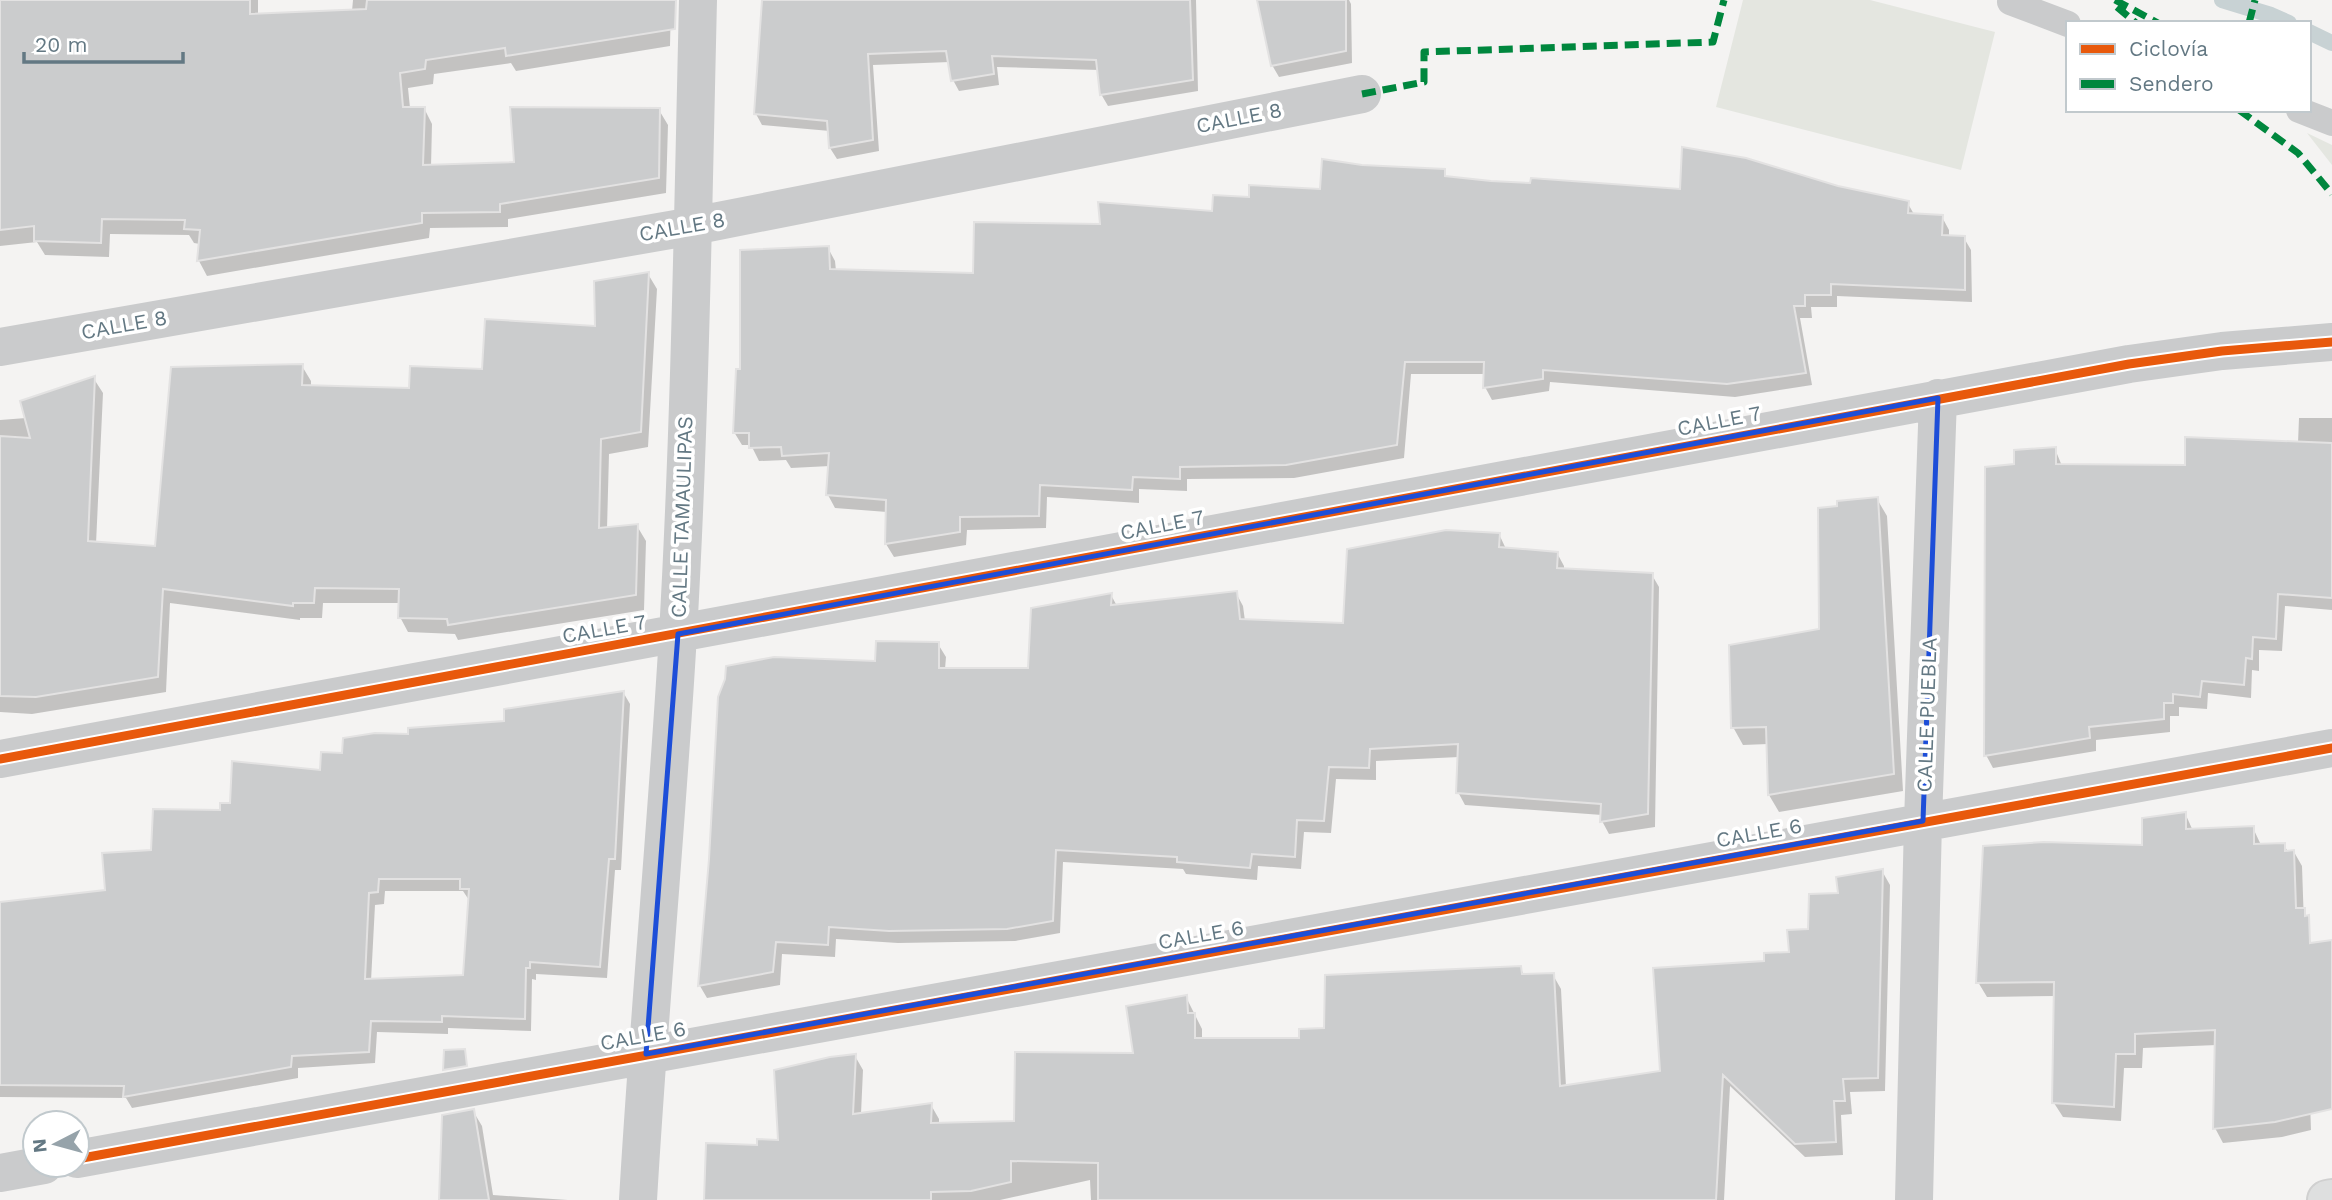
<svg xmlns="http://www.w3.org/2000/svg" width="2332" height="1200" viewBox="0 0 2332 1200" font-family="'Work Sans',sans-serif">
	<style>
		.green { fill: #e4e6e0 }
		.shadow { fill: #0003; fill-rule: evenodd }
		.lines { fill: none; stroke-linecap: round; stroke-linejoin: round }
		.stream { stroke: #c8d2d4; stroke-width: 16 }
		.building { fill: #cbcccd; stroke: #e3e2e2; stroke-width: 2; fill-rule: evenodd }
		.primary-casing { stroke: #d0d0d0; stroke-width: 42 }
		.service { stroke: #cacbcc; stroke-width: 26 }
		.minor { stroke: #cacbcc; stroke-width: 38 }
		.primary { stroke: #dedfdf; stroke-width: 38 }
		.quiet { stroke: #00873e; stroke-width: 7; stroke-dasharray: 14 7; stroke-linecap: butt }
		.cycleway-casing { stroke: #fff; stroke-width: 13 }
		.cycleway { stroke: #e8590c; stroke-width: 9 }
		.marked { fill: none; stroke: #1d4ed8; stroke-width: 5; stroke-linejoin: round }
		.labels { text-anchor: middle; stroke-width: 7; stroke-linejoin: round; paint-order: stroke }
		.street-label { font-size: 21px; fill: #637883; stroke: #fff }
	</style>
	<rect width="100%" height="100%" fill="#f4f3f2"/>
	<path class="green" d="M 1743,0 L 1870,0 L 1995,32 L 1961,170 L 1716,107 Z
		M 2307,133 L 2332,145 L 2332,165 Z"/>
	<path class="shadow" d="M 0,0 L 258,0 L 258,15 L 352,11 L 353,0 L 671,0 L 670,46 L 516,71 L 511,63 L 434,74 L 433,84 L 408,88 L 410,108 L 424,108 L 432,124 L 431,167 L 516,164 L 659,110 L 668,125 L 666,193 L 508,219 L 508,227 L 430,228 L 429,238 L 207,276 L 199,261 L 200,244 L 194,243 L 189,235 L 110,234 L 109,257 L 45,255 L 37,242 L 0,246 Z
		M 768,0 L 1196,0 L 1198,91 L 1108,106 L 1101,94 L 1099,70 L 997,67 L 999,85 L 959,91 L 953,80 L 950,62 L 873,65 L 879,151 L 837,159 L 830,148 L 830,131 L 762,125 L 756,114 Z
		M 1259,0 L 1349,0 L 1351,4 L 1352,63 L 1279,77 L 1272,65 Z
		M 1362,166 L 1444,171 L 1447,178 L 1491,183 L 1681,191 L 1838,188 L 1907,202 L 1915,216 L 1942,217 L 1949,230 L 1949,237 L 1964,238 L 1971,250 L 1972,302 L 1837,296 L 1837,307 L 1811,307 L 1812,318 L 1800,318 L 1812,385 L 1735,397 L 1550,382 L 1549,391 L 1492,400 L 1485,387 L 1485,374 L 1411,374 L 1404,458 L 1294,478 L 1187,479 L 1187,491 L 1139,489 L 1139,503 L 1047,497 L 1046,528 L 967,530 L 966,545 L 894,557 L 886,544 L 887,512 L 835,508 L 828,495 L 830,466 L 791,468 L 786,460 L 759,461 L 751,445 L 742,445 L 734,432 L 742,370 L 828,248 L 835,261 L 836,271 L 975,274 L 1102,226 L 1213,213 L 1250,199 L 1322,191 Z
		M 648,274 L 657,289 L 648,447 L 609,454 L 607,529 L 637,526 L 646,541 L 644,610 L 458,640 L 455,634 L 408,632 L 400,617 L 400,603 L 323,603 L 322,618 L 300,618 L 300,620 L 170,603 L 166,692 L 32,714 L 0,712 L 0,420 L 26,418 L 94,379 L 103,393 L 96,544 L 157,548 L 302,366 L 311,381 L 311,387 L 410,390 L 483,371 L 596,328 Z
		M 2299,418 L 2332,418 L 2332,610 L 2285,606 L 2282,651 L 2259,650 L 2259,671 L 2252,670 L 2251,698 L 2208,693 L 2207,709 L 2179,707 L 2179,716 L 2170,716 L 2170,732 L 2096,740 L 2096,751 L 1993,768 L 1986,755 L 1986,468 L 2016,465 L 2055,449 L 2062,466 L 2186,467 L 2298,443 Z
		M 1877,499 L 1887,516 L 1903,791 L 1779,812 L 1769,795 L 1768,744 L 1743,745 L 1733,727 L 1821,631 L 1839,508 Z
		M 1499,534 L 1506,549 L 1557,553 L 1564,566 L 1564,571 L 1652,575 L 1659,587 L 1655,827 L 1609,834 L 1602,821 L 1602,815 L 1465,805 L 1458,792 L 1459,757 L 1376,761 L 1376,780 L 1336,779 L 1331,833 L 1304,832 L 1301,869 L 1258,866 L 1257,880 L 1186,874 L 1183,869 L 1063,862 L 1060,933 L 1015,941 L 898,943 L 836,939 L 835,957 L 782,954 L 780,985 L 707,998 L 700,986 L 710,859 L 877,663 L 938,644 L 946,657 L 945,669 L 1030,670 L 1111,595 L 1117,606 L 1236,593 L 1243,606 L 1245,621 L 1345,624 Z
		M 623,692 L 630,704 L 621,870 L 615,870 L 607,978 L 536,974 L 536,980 L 532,979 L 531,1031 L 448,1028 L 448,1034 L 377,1032 L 375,1063 L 298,1068 L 298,1078 L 132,1108 L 126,1098 L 0,1097 L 0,904 L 107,892 L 153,852 L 231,805 L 322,772 L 344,755 L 410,736 L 506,722 ZM 385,891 L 463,891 L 469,900 L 464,977 L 371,981 L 375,905 L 384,904 Z
		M 2185,813 L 2193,831 L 2253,828 L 2261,845 L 2284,845 L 2288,852 L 2294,852 L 2302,866 L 2311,1130 L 2282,1137 L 2223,1143 L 2215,1128 L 2217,1045 L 2143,1048 L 2142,1068 L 2124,1068 L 2121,1121 L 2063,1117 L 2054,1103 L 2056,996 L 1987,997 L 1978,982 Z
		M 1882,871 L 1890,885 L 1885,1091 L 1850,1092 L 1852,1114 L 1841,1115 L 1843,1155 L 1805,1157 L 1730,1086 L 1724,1200 L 1091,1200 L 1090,1180 L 1000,1200 L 706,1200 L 758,1147 L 779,1142 L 855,1056 L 863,1070 L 861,1114 L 931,1105 L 939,1119 L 939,1125 L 1016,1123 L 1135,1055 L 1186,997 L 1202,1029 L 1202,1040 L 1301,1040 L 1520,968 L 1525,976 L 1553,975 L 1561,989 L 1566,1087 L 1661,1073 L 1766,963 L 1791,953 L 1840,895 Z
		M 473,1111 L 482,1126 L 493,1195 L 568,1200 L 441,1200 Z"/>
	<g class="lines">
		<path class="stream" d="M 2222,0 L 2271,15 L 2289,23
			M 2309,32 L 2332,43"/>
	</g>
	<path class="building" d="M 0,0 L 250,0 L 250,14 L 366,9 L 367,0 L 676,0 L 675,29 L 506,56 L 505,48 L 426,60 L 425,69 L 400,73 L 403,107 L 425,107 L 423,165 L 514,162 L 510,107 L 660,108 L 659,178 L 500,204 L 500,212 L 422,213 L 422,223 L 197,261 L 200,230 L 184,229 L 185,220 L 102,219 L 101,243 L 34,241 L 34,226 L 0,230 Z
		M 762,0 L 1190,0 L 1193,80 L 1100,95 L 1096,60 L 992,56 L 994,74 L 951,81 L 946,51 L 868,54 L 873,140 L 829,148 L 827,121 L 754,114 Z
		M 1257,0 L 1346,0 L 1346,51 L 1271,66 Z
		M 1682,147 L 1746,158 L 1838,186 L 1909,201 L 1908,213 L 1943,215 L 1942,235 L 1965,236 L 1965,290 L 1831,284 L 1831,295 L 1805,295 L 1805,306 L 1794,306 L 1806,373 L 1727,384 L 1543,370 L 1543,379 L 1483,388 L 1484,362 L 1405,362 L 1397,445 L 1286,465 L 1180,467 L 1180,479 L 1133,477 L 1132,490 L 1040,485 L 1039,516 L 960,517 L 960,532 L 885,544 L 886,500 L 826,495 L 829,453 L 782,456 L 781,447 L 749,448 L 749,433 L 733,433 L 736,369 L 740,369 L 740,250 L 829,246 L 830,269 L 973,273 L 974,222 L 1100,224 L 1098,202 L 1212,211 L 1213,195 L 1249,197 L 1249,185 L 1320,189 L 1322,159 L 1362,165 L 1445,169 L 1445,176 L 1491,181 L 1530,183 L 1531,178 L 1680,189 Z
		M 649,272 L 641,432 L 601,439 L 599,528 L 638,524 L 636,595 L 448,625 L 447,619 L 398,618 L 399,589 L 315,588 L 314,603 L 293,603 L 293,606 L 163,589 L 158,677 L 36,697 L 0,696 L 0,436 L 30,438 L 20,401 L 95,376 L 88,541 L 155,546 L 171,367 L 303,364 L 302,385 L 409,388 L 410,366 L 482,369 L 485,319 L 595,326 L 594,281 Z
		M 2185,437 L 2332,443 L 2332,598 L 2278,594 L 2276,639 L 2253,637 L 2252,659 L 2246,658 L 2244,685 L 2202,681 L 2200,697 L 2173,694 L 2173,703 L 2164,703 L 2164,719 L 2089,727 L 2090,738 L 1984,756 L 1985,467 L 2014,464 L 2014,450 L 2056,447 L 2056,464 L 2185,465 Z
		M 1878,497 L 1894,774 L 1768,795 L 1766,727 L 1731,728 L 1729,645 L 1819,629 L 1818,508 L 1837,506 L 1837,501 Z
		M 1446,530 L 1500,533 L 1499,547 L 1558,552 L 1557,568 L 1653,573 L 1648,814 L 1600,822 L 1601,804 L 1456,793 L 1458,744 L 1370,749 L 1369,768 L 1329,767 L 1324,821 L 1297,820 L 1295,857 L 1252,854 L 1250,868 L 1177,862 L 1177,857 L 1056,850 L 1053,921 L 1007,929 L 889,931 L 829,927 L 828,945 L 776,942 L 773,972 L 698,986 L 709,859 L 718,697 L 725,679 L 726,666 L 774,657 L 875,661 L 876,641 L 939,642 L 939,668 L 1028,668 L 1031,608 L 1112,593 L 1111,605 L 1237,591 L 1240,619 L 1343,623 L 1347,549 Z
		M 624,691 L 615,859 L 609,859 L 600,967 L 530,962 L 530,968 L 526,968 L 525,1019 L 442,1016 L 442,1022 L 371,1021 L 369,1052 L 292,1056 L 291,1067 L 123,1097 L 124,1086 L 0,1085 L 0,902 L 105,890 L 102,853 L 151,850 L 153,809 L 220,810 L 220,803 L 230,803 L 232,761 L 320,770 L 321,752 L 342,753 L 343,738 L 375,733 L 408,734 L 408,728 L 504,721 L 504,709 ZM 379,879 L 460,879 L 460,889 L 469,889 L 463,975 L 365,979 L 369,893 L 378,892 Z
		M 2186,812 L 2186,829 L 2254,826 L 2254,844 L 2285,843 L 2285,851 L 2294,850 L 2296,908 L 2305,908 L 2305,916 L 2309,915 L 2310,943 L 2332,940 L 2332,1109 L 2275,1122 L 2213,1129 L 2215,1030 L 2135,1034 L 2135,1054 L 2116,1054 L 2114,1107 L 2052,1103 L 2054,982 L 1976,983 L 1983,846 L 2044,842 L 2142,845 L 2142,818 Z
		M 1883,869 L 1878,1078 L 1843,1079 L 1845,1101 L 1834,1101 L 1836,1142 L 1795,1144 L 1723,1075 L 1716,1200 L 1098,1200 L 1098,1163 L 1011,1161 L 1011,1182 L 971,1191 L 931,1192 L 931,1200 L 704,1200 L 706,1143 L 757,1145 L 757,1139 L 778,1140 L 774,1070 L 830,1057 L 856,1054 L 853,1114 L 932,1103 L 931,1123 L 1014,1121 L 1015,1052 L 1133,1053 L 1126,1006 L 1187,995 L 1188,1013 L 1195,1013 L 1195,1038 L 1299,1038 L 1299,1029 L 1324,1028 L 1325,975 L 1521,966 L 1522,974 L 1554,973 L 1560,1086 L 1660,1071 L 1653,968 L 1764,961 L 1764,953 L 1789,952 L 1787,930 L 1808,929 L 1809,894 L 1838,893 L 1836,877 Z
		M 465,1049 L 467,1066 L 443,1070 L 444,1050 Z
		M 474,1109 L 489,1200 L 439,1200 L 442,1115 Z"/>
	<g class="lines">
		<defs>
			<path id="primary" d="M 2327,1200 L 2332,1199"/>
		</defs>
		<use href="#primary" class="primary-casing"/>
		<path class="service" d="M 2010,2 L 2068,24
			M 2299,110 L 2332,123"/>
		<path class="minor" d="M 0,347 L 693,226 L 1362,94
			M 0,759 L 2129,364 L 2222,351 L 2332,342
			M 77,1159 L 2332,748
			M 0,1173 L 44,1165
			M 638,1200 C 649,1011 667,823 678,634 C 690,423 693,211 698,0
			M 1914,1200 L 1923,821 L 1938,398"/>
		<use href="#primary" class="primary"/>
		<path class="quiet" d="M 2115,0 L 2158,23
			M 2117,7 L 2136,23
			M 2249,23 L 2255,0
			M 1362,94 L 1424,82 L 1424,52 L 1713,42 L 1724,0
			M 2239,110 L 2298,153 L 2332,194"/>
		<defs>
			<path id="cycleway" d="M 0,759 L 2129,364 L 2222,351 L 2332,342
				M 77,1159 L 2332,748"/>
		</defs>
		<use href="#cycleway" class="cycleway-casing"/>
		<use href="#cycleway" class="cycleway"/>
	</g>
	<path class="marked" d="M 1938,398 L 1923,821 L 646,1054 L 678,634 Z"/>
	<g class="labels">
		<g class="street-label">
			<text transform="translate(1239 118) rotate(-11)" y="7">CALLE 8</text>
			<text transform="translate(682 227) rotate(-10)" y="7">CALLE 8</text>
			<text transform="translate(124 325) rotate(-10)" y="7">CALLE 8</text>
			<text transform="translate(1719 421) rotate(-11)" y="7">CALLE 7</text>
			<text transform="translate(682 517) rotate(-88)" y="7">CALLE TAMAULIPAS</text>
			<text transform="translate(1162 525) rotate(-11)" y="7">CALLE 7</text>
			<text transform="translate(604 629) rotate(-10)" y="7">CALLE 7</text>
			<text transform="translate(1927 715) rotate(-88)" y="7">CALLE PUEBLA</text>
			<text transform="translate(1759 833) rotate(-10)" y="7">CALLE 6</text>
			<text transform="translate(1201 935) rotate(-10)" y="7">CALLE 6</text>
			<text transform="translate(643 1036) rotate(-10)" y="7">CALLE 6</text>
		</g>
	</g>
	<rect x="2066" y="21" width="245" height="91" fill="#ffffff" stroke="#c1c9cd" stroke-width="2"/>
	<rect x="2080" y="44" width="35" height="10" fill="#e8590c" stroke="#c1c9cd" stroke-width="2"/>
	<text x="2129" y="56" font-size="21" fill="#637883">Ciclovía</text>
	<rect x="2080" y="79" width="35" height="10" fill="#00873e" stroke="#c1c9cd" stroke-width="2"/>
	<text x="2129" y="91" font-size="21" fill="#637883">Sendero</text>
	<g transform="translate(56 1144) rotate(264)"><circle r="33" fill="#ffffff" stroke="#c1c9cd" stroke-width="2"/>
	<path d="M0-5L12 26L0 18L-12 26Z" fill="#96a3aa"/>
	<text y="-10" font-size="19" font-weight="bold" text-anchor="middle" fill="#637883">N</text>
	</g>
	<path d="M24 52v10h159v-10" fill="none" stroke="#637883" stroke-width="3.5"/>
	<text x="35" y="52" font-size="21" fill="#637883" stroke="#ffffff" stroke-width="5" paint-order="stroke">20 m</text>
</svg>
